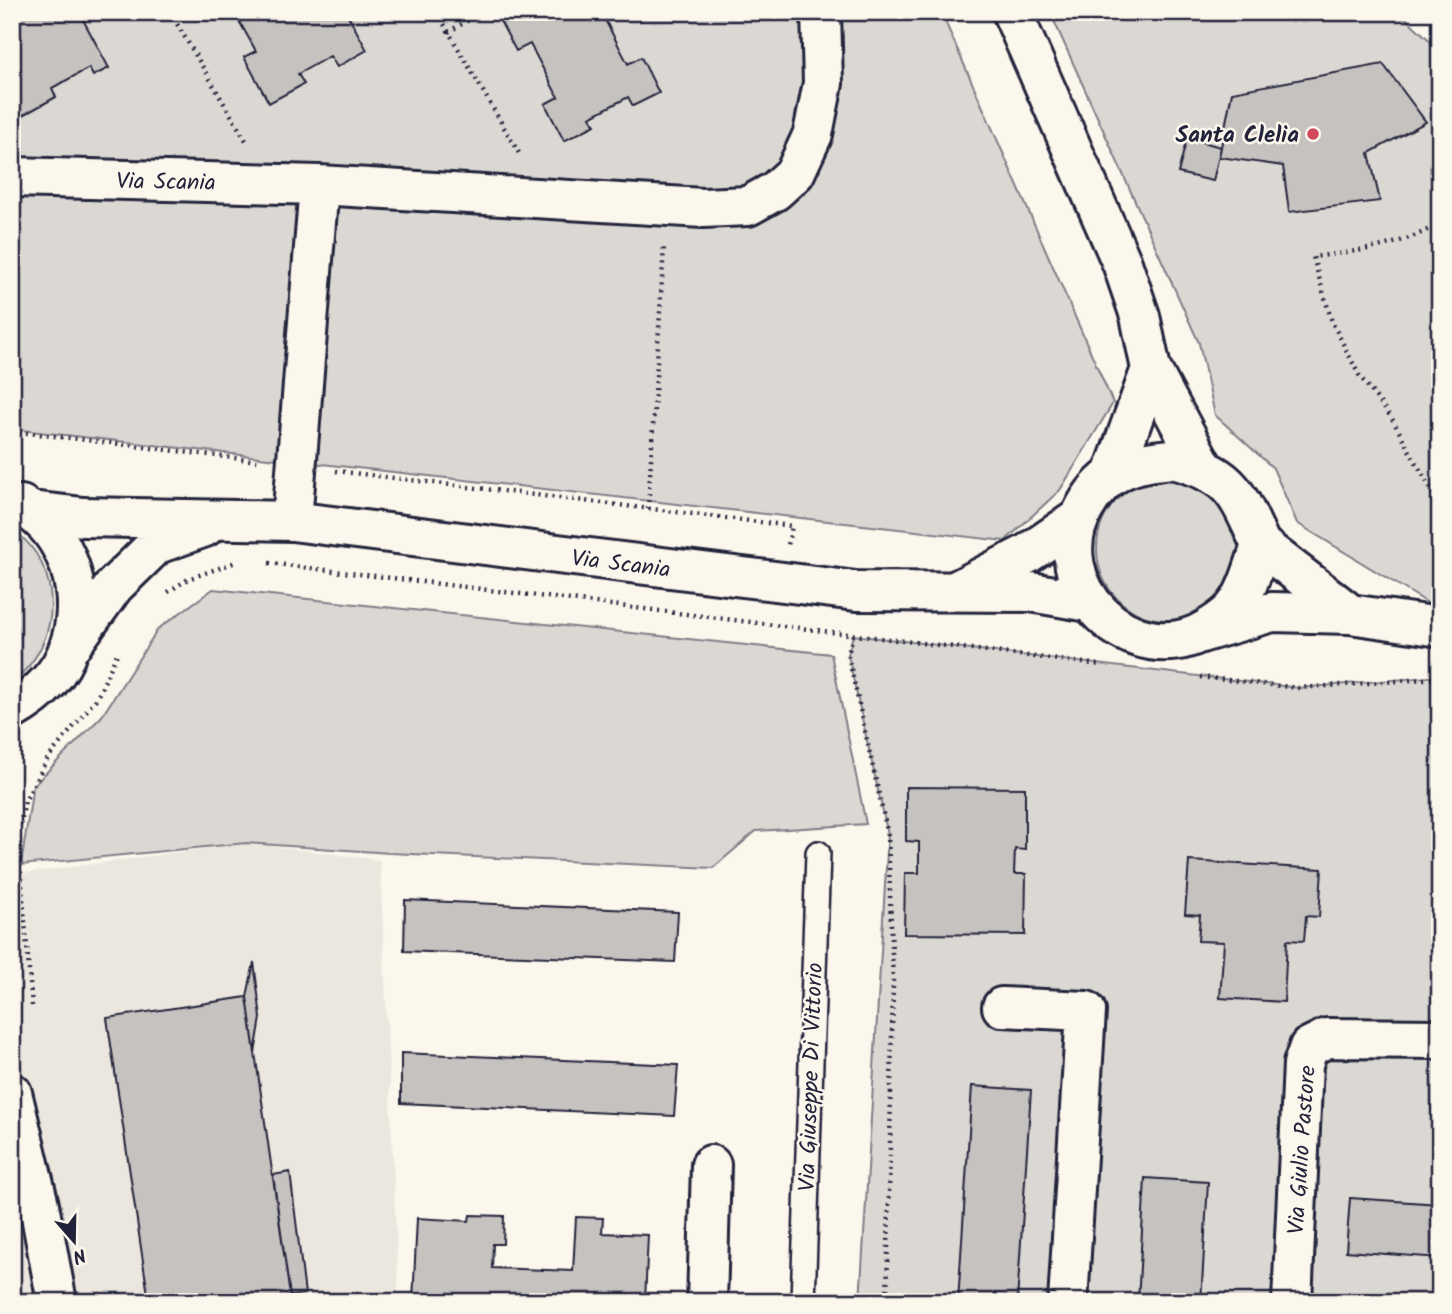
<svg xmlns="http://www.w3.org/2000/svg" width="1452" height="1314" viewBox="0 0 1452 1314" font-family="Kalam,sans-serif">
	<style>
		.built { fill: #ebe7df }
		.green { fill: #dbd8d3; stroke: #7e7d87; stroke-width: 2 }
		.building { fill: #c6c2c0; stroke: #22223b; stroke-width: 2 }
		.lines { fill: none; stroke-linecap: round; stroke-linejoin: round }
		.service-casing { stroke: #22223b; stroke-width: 28 }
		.minor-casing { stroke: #22223b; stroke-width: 44 }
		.secondary-casing { stroke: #22223b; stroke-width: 44 }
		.path { stroke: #22223b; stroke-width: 4.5; stroke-dasharray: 2 5; stroke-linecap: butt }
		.service { stroke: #fbf7ec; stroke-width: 23 }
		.minor { stroke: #fbf7ec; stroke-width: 38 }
		.secondary { stroke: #fbf7ec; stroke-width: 38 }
		.poi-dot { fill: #d1495b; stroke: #fbf7ec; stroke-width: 2.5 }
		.labels { text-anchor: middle; stroke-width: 5; stroke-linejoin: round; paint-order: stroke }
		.poi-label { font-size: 23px; font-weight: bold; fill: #22223b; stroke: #fbf7ec; text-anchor: end }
		.street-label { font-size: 23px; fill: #22223b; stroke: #fbf7ec }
	</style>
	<rect width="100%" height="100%" fill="#fbf7ec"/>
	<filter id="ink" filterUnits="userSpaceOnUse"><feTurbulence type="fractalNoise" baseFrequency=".0143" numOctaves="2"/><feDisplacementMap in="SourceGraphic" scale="14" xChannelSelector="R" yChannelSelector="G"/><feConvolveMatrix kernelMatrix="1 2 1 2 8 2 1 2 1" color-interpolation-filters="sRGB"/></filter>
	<g filter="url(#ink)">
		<path class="built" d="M 246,843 L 380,860 L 399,1302 L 12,1302 L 12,875 Z"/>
		<path class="green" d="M 12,12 L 941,12 L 1113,403 L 1060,490 L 1005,541 L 12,429 Z
			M 1050,12 L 1399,12 L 1440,50 L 1440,583 L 1435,585 L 1431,605 L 1297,523 L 1273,468 L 1215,415 L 1199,343 Z
			M1097 549a71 71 0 1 1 142 0a71 71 0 1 1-142 0Z
			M 12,529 C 65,566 63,644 12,682 Z
			M 213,589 L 831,654 L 866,824 L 756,831 L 713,868 L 390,853 L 246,843 L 21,865 L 33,786 L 102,716 L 158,629 Z
			M 853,635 L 1299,688 L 1440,676 L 1440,1302 L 860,1302 L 888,835 L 848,655 Z"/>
		<path class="building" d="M 12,12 L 79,12 L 109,68 L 93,76 L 89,68 L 52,88 L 56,97 L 18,118 L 12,106 Z
			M 234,12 L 328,12 L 330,14 L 346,12 L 367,50 L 337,67 L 330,56 L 298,74 L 304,84 L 269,103 L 244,57 L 256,51 Z
			M 516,12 L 601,12 L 628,64 L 641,57 L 659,93 L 633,106 L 628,97 L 590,117 L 595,125 L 564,141 L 545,104 L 558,97 L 530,44 L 516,51 L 500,21 Z
			M 1383,64 L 1426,122 L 1369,153 L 1380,201 L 1289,212 L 1283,166 L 1219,157 L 1232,92 Z
			M 1187,138 L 1221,147 L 1213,181 L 1178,173 Z
			M 906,787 L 1025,788 L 1025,850 L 1015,849 L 1014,874 L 1026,874 L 1025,935 L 904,934 L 905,873 L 919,873 L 919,842 L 906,841 Z
			M 1189,861 L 1322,869 L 1319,917 L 1306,916 L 1304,941 L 1287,940 L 1284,1002 L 1220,998 L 1224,942 L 1198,941 L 1200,915 L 1185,914 Z
			M 405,900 L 678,912 L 675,962 L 404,951 Z
			M 254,962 L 261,1018 L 255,1053 L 247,997 Z
			M 247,997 L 290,1296 L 246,1302 L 149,1302 L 107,1018 Z
			M 401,1053 L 678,1065 L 674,1116 L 401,1103 Z
			M 972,1086 L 1031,1090 L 1017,1302 L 958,1302 Z
			M 290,1172 L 305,1294 L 290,1296 L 273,1175 Z
			M 1145,1178 L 1208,1182 L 1201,1302 L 1138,1302 Z
			M 1350,1198 L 1440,1204 L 1440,1258 L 1346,1251 Z
			M 470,1215 L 504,1216 L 503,1244 L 493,1244 L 492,1268 L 573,1271 L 576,1217 L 603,1218 L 602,1233 L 648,1235 L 645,1302 L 413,1302 L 417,1218 L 469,1221 Z"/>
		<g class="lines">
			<defs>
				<path id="service" d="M 803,1302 L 818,853"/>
				<path id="minor" d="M 12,177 L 319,185 L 703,208 L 748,206 L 775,191 L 795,173 L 813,134 L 823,83 L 821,12
					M 292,521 L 319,185
					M 1261,545 L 1350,614
					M 1201,633 L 1272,612 L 1350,614 L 1440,627
					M 1002,1007 L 1086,1011 L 1068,1302
					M 707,1302 L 711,1165
					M 1292,1302 L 1303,1064 L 1309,1047 L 1327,1038 L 1440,1039"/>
				<path id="secondary" d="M 1012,12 L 1122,263 L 1140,316 L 1151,369 L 1203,467
					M 1173,459 C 1234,476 1236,492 1261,545 C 1255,563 1250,583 1240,600 C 1233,612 1221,621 1209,628 C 1133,676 1040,584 1085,507 C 1106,469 1133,462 1173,459 Z
					M 1113,474 L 1151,369
					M 31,511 L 83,517 L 292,521 L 856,591 L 1031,592 L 1089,602
					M 959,589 L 1027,554 L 1078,519
					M 73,643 L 114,586 L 157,544 L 205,527
					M 12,710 C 37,696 60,675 69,647 C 87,595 69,533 21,505
					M 12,1093 L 39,1205 L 57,1302"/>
			</defs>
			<use href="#service" class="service-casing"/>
			<use href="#minor" class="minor-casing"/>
			<use href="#secondary" class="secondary-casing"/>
			<path class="path" d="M 170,12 L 248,144
				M 437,12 L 520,155
				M 448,32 L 483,12
				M 1440,223 C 1401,247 1358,251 1313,257 L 1332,322 L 1359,375 L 1391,417 L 1440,506
				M 12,431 L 258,461
				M 336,471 L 792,526 L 788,545
				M 648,509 L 664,246
				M 269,563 L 1101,665
				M 168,592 L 188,579 L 236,562
				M 853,635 L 848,655 L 888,835 L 893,982 L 887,1302
				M 1200,677 L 1299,688 L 1440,678
				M 32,1006 L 18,839 L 25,801 L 48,758 L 97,698 L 117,654"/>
			<use href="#service" class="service"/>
			<use href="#minor" class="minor"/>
			<use href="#secondary" class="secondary"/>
		</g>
	</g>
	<circle class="poi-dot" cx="1313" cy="134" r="7"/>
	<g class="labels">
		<g class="poi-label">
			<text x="1299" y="142">Santa Clelia</text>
		</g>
		<g class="street-label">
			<text transform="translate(166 181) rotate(1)" y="8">Via Scania</text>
			<text transform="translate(621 563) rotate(7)" y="8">Via Scania</text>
			<text transform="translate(810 1077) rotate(-88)" y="8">Via Giuseppe Di Vittorio</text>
			<text transform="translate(1301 1150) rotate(-86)" y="8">Via Giulio Pastore</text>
		</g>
	</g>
	<rect width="1452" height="1314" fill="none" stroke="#fbf7ec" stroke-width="42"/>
	<rect x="21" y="21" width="1410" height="1272" fill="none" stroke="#22223b" stroke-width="2.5" filter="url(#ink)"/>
	<g transform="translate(74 1241) rotate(160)" stroke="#fbf7ec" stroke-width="5" paint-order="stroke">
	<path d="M0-5L12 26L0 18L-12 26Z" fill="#22223b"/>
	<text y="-10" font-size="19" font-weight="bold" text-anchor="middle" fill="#22223b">N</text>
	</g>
</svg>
